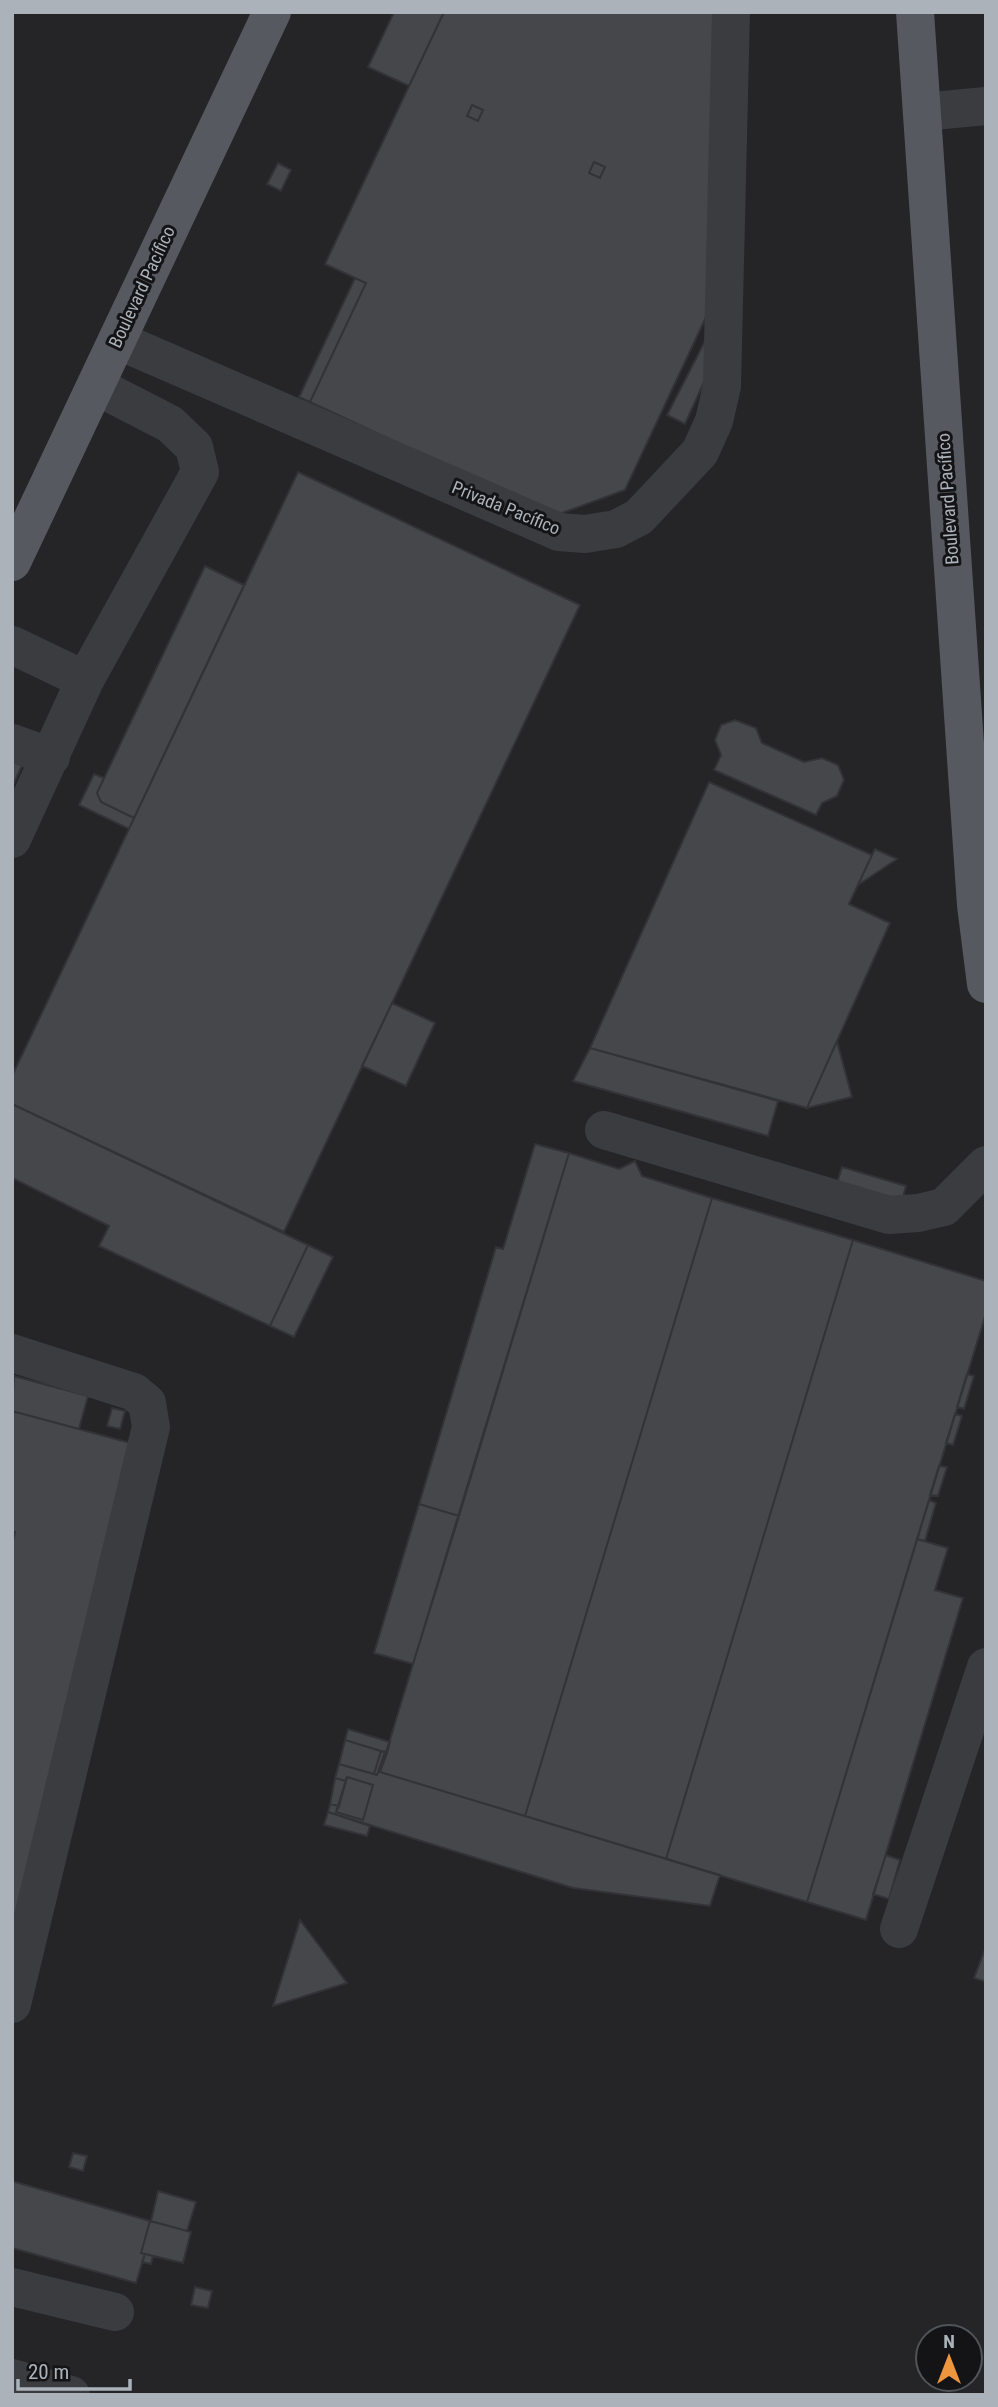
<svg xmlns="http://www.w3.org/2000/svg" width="998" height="2407" viewBox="0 0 998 2407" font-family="'Roboto Condensed',sans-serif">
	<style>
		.built { fill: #252528; fill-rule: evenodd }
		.building { fill: #45474b; stroke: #333337; stroke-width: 2; fill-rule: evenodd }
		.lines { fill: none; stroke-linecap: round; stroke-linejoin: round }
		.minor { stroke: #3a3c40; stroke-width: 38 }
		.major { stroke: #56595f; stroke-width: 38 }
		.labels { text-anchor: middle; stroke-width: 6; stroke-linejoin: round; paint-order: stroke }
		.street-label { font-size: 18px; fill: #abb2ba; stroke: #141416 }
	</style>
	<rect width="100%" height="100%" fill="#19191b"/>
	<path class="built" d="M 12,12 L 986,12 L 986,2395 L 12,2395 ZM 928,2337 L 970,2337 L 970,2379 L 928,2379 Z"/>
	<path class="building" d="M 394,12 L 444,12 L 409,86 L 368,67 Z
		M 444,12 L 726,12 L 715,298 L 625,490 L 554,516 L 310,402 L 366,283 L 325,264 ZM 472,105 L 483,110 L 478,121 L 467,116 ZM 594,162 L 605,167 L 600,178 L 589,173 Z
		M 472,105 L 483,110 L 478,121 L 467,116 Z
		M 594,162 L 605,167 L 600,178 L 589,173 Z
		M 278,163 L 291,170 L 281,191 L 267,184 Z
		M 355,278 L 366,283 L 310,402 L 299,397 Z
		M 706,339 L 720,347 L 685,424 L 667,415 Z
		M 298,472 L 580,605 L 284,1232 L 12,1104 L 12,1076 Z
		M 205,566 L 244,585 L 134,818 L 101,802 L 97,793 Z
		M 735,720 L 756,728 L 762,743 L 804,762 L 822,758 L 838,765 L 844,780 L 837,796 L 822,803 L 816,815 L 714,770 L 721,755 L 715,740 L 721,725 Z
		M 12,754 L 25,759 L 14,783 L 12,783 Z
		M 94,774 L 104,778 L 97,793 L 101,802 L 134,818 L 129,829 L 79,805 Z
		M 709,782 L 872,855 L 849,904 L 890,923 L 807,1108 L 590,1048 Z
		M 875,849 L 897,859 L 858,885 L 872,855 Z
		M 392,1003 L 435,1023 L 406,1086 L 362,1066 Z
		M 837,1041 L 852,1097 L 807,1108 Z
		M 590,1048 L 778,1101 L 768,1136 L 573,1081 Z
		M 12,1104 L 308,1245 L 270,1326 L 99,1246 L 109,1226 L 12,1178 Z
		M 535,1144 L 569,1153 L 459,1516 L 419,1504 L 496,1247 L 503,1249 Z
		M 569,1153 L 619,1169 L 635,1161 L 642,1176 L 712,1198 L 525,1816 L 380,1772 Z
		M 842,1167 L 906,1186 L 899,1211 L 834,1192 Z
		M 712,1198 L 853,1240 L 666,1859 L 525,1816 Z
		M 853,1240 L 986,1281 L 986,1313 L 807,1902 L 666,1859 Z
		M 308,1245 L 333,1257 L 294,1337 L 270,1326 Z
		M 967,1374 L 974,1376 L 964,1409 L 957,1407 Z
		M 14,1376 L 88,1396 L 79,1429 L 12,1411 Z
		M 112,1408 L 125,1411 L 120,1429 L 107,1426 Z
		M 12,1411 L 149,1448 L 12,1943 L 12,1545 L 15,1532 L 12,1531 Z
		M 955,1414 L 962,1416 L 953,1445 L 946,1443 Z
		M 939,1466 L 947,1467 L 938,1496 L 930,1495 Z
		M 929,1500 L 936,1503 L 925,1541 L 917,1539 Z
		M 419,1504 L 459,1516 L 413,1664 L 374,1653 Z
		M 917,1539 L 948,1548 L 935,1590 L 963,1598 L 866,1920 L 807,1902 Z
		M 348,1729 L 390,1742 L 387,1753 L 345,1740 Z
		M 345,1740 L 381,1751 L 374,1774 L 339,1764 Z
		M 381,1751 L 385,1752 L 377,1775 L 374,1774 Z
		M 385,1752 L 387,1753 L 380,1772 L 720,1875 L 710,1906 L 573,1888 L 328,1812 L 330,1804 L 339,1806 L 336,1812 L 363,1820 L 373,1785 L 347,1777 L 346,1781 L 335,1778 L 339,1764 L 377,1775 Z
		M 347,1777 L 373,1785 L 363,1820 L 336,1812 Z
		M 335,1778 L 346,1781 L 339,1806 L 330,1804 Z
		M 328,1812 L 370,1826 L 367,1836 L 324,1825 Z
		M 886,1855 L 900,1860 L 889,1899 L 873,1894 Z
		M 300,1920 L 347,1983 L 273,2006 Z
		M 986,1947 L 986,1982 L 974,1978 Z
		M 73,2153 L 87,2156 L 83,2171 L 69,2167 Z
		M 12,2181 L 150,2221 L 141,2253 L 145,2254 L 136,2283 L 12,2248 Z
		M 158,2191 L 196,2202 L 187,2231 L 151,2221 Z
		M 150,2221 L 191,2232 L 183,2263 L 141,2253 Z
		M 145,2254 L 153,2256 L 151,2264 L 142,2262 Z
		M 195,2287 L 212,2291 L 208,2308 L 191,2305 Z"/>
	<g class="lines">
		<path class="minor" d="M 922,112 L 986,106
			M 117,340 L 559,532 L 585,534 L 616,529 L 639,517 L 700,452 L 714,421 L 722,386 L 731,12
			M 12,645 L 85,680
			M 12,743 L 51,757
			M 12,839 L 85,680 L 200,472 L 194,447 L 170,424 L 96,386
			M 604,1130 L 889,1215 L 918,1213 L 944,1207 L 986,1165
			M 12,1353 L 134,1392 L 147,1403 L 151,1427 L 12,2004
			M 899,1929 L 986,1667
			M 12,2287 L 115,2312
			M 12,2378 L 71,2395"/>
		<path class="major" d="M 915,12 L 976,905 L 986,984
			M 12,562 L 272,12"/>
	</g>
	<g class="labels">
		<g class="street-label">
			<text transform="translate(142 287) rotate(-65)" y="6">Boulevard Pacífico</text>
			<text transform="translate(948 499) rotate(-94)" y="6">Boulevard Pacífico</text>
			<text transform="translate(506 508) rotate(22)" y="6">Privada Pacífico</text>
		</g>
	</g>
	<rect width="998" height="2407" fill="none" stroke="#abb2ba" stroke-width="28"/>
	<g transform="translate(949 2358)"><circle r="33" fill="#141416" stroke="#505358" stroke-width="2"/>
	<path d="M0-5L12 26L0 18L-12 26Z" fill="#ee963d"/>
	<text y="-10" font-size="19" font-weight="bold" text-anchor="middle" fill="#abb2ba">N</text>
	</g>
	<path d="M18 2379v10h112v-10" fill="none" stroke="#abb2ba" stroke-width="3.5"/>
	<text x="28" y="2379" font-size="21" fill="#abb2ba" stroke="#141416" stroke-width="5" paint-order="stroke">20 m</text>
</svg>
